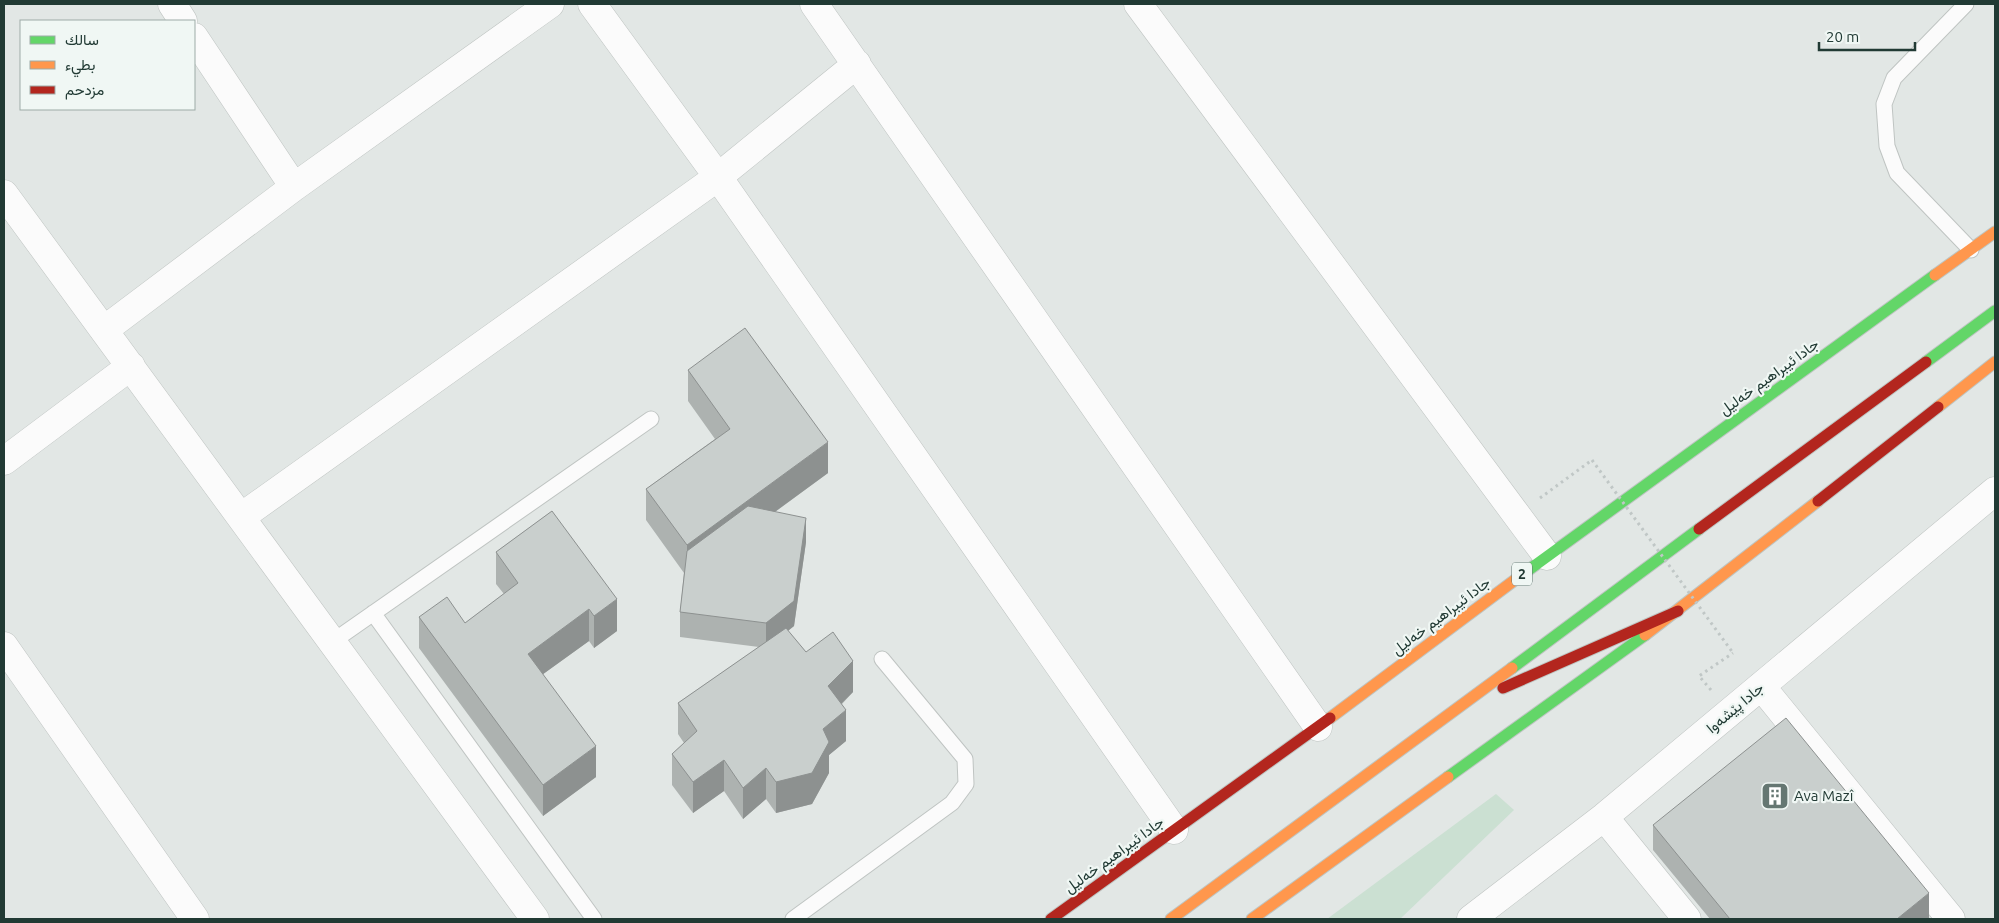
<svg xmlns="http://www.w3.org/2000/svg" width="1999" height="923" viewBox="0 0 1999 923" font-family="Ubuntu,Vazirmatn,sans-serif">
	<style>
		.green { fill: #cbe0d2 }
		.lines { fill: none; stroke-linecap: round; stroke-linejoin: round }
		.lane-casing { stroke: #bfc4c2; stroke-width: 17 }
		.street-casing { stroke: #bfc4c2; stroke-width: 29 }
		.fast-casing { stroke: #bec5c2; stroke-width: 13 }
		.slow-casing { stroke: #bec5c2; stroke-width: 13 }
		.jam-casing { stroke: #bec5c2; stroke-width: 13 }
		.path { stroke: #c0c7c6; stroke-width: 3; stroke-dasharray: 2.5 4; stroke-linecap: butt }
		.lane { stroke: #fbfbfb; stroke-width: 15 }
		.street { stroke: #fbfbfb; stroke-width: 28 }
		.fast { stroke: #63d668; stroke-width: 11 }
		.slow { stroke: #ff974d; stroke-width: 11 }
		.jam { stroke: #b3261e; stroke-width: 11 }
		.path-bridge { stroke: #c0c7c6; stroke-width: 3; stroke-dasharray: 2.5 4; stroke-linecap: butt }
		.wall { fill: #adb2b0 }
		.shaded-wall { fill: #8d9190 }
		.building { fill: #c9cfcd; stroke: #8d9190 }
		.labels { text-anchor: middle; stroke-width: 4.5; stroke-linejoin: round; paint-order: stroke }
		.shield { fill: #f0f7f4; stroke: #5f736e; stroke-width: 1 }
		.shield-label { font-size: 14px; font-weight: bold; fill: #213a34 }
		.street-label { font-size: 15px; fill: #213a34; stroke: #f0f7f4 }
		.poi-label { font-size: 15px; fill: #213a34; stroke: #f0f7f4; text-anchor: start }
	</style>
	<rect width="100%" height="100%" fill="#e2e7e5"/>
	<path class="green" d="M 1496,794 L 1514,810 L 1400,919 L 1327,919 Z"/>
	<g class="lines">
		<defs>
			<path id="lane" d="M 1966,4 L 1894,78 L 1884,104 L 1887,146 L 1897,173 L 1971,250
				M 373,613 L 594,919
				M 332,642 L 651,419
				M 793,919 L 952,803 L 966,784 L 965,759 L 882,659"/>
			<path id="street" d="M 172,4 L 183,21
				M 592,4 L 718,177 L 1174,830
				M 814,4 L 1318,727
				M 1138,4 L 1547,556
				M 194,37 L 294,187
				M 4,194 L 535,919
				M 104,330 L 294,187 L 550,4
				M 4,461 L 131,366
				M 241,517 L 718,177 L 857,64
				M 4,646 L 195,919
				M 1761,686 L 1951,919
				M 1604,817 L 1687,919
				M 1471,919 L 1604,817 L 1995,491"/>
			<path id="fast" d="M 1926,362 L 1995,311
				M 1523,574 L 1935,275
				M 1512,668 L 1699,529
				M 1448,777 L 1645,635"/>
			<path id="slow" d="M 1935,275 L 1995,232
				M 1938,407 L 1995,362
				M 1645,635 L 1818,501
				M 1330,718 L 1523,574
				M 1171,919 L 1512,668
				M 1252,919 L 1448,777"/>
			<path id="jam" d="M 1818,501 L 1938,407
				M 1699,529 L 1926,362
				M 1503,688 L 1678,611
				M 1051,919 L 1330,718"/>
		</defs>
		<use href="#lane" class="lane-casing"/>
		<use href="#street" class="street-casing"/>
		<use href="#fast" class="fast-casing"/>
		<use href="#slow" class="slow-casing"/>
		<use href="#jam" class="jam-casing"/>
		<path class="path" d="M 1540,498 L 1592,460
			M 1711,690 L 1699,676 L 1733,653"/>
		<use href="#lane" class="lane"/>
		<use href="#street" class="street"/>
		<use href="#fast" class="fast"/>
		<use href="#slow" class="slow"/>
		<use href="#jam" class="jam"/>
		<path class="path-bridge" d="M 1592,460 L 1733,653"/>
	</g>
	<path class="wall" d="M 688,370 L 828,473 L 775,512 L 806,542 L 794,626 L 788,631 L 806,652 L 853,692 L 842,704 L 846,741 L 829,755 L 829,773 L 812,804 L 776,813 L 766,799 L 743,819 L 724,791 L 693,813 L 672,785 L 672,754 L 684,743 L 678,734 L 678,703 L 759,647 L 680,637 L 680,612 L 684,573 L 646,520 L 646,489 L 715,439 L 688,401 Z
		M 552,511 L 617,631 L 594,648 L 589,641 L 543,674 L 596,777 L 543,816 L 419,648 L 419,617 L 465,623 L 504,594 L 496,584 L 496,552 Z
		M 1653,825 L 1929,918 L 1927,919 L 1710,919 L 1653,850 Z"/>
	<path class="shaded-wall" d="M 828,442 L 828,473 L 687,576 L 687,545 Z
		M 806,518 L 806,542 L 794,626 L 766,648 L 766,623 Z
		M 617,599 L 617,631 L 594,648 L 594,616 Z
		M 589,609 L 589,641 L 528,685 L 528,654 Z
		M 853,661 L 853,692 L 828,717 L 828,686 Z
		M 846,710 L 846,741 L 829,755 L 829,773 L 812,804 L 776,813 L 776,782 L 823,729 Z
		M 596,746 L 596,777 L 543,816 L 543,785 Z
		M 724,760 L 724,791 L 693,813 L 693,782 Z
		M 766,768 L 766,799 L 743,819 L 743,788 Z
		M 1929,893 L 1929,918 L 1927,919 L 1897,919 Z"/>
	<path class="building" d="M 745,328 L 828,442 L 687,545 L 646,489 L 730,429 L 688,370 Z
		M 748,506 L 806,518 L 794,601 L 766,623 L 680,612 L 687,551 Z
		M 552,511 L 617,599 L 594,616 L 589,609 L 528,654 L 596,746 L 543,785 L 419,617 L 447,597 L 465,623 L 518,583 L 496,552 Z
		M 786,628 L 806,652 L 833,632 L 853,661 L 828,686 L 846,710 L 823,729 L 829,742 L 812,773 L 776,782 L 766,768 L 743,788 L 724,760 L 693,782 L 672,754 L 697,731 L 678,703 Z
		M 1786,718 L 1929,893 L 1897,919 L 1730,919 L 1653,825 Z"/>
	<defs>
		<symbol id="building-square" viewBox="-11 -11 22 22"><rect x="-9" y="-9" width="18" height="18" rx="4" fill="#657772" stroke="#f0f7f4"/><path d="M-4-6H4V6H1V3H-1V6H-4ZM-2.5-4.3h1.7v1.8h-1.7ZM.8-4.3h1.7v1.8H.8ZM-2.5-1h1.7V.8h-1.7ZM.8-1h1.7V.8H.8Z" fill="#fff"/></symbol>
	</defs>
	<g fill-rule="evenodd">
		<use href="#building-square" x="1759" y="780" width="32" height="32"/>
	</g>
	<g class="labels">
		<rect class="shield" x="1512" y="562.5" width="20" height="23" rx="4"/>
		<g class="shield-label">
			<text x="1522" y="579">2</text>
		</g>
		<g class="street-label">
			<text transform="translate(1769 377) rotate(-36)" y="5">جادا ئیبراهیم خەلیل</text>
			<text transform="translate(1441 616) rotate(-37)" y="5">جادا ئیبراهیم خەلیل</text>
			<text transform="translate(1735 708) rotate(-40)" y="5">جادا پێشەوا</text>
			<text transform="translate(1114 855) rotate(-36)" y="5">جادا ئیبراهیم خەلیل</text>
		</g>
		<g class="poi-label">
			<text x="1794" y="801">Ava Mazî</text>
		</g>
	</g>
	<rect width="1999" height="923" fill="none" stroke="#213a34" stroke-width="10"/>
	<rect x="20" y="20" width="175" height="90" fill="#f0f7f4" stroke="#9daba7"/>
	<rect x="30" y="36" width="25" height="8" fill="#63d668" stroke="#9daba7"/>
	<text x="65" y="45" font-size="15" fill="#213a34">سالك</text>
	<rect x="30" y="61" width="25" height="8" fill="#ff974d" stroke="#9daba7"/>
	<text x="65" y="70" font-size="15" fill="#213a34">بطيء</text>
	<rect x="30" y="86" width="25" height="8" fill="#b3261e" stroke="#9daba7"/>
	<text x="65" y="95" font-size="15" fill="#213a34">مزدحم</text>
	<path d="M1819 42v8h96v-8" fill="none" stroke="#213a34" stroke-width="2.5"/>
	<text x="1826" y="42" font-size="15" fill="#213a34" stroke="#f0f7f4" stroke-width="4" paint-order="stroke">20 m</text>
</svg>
